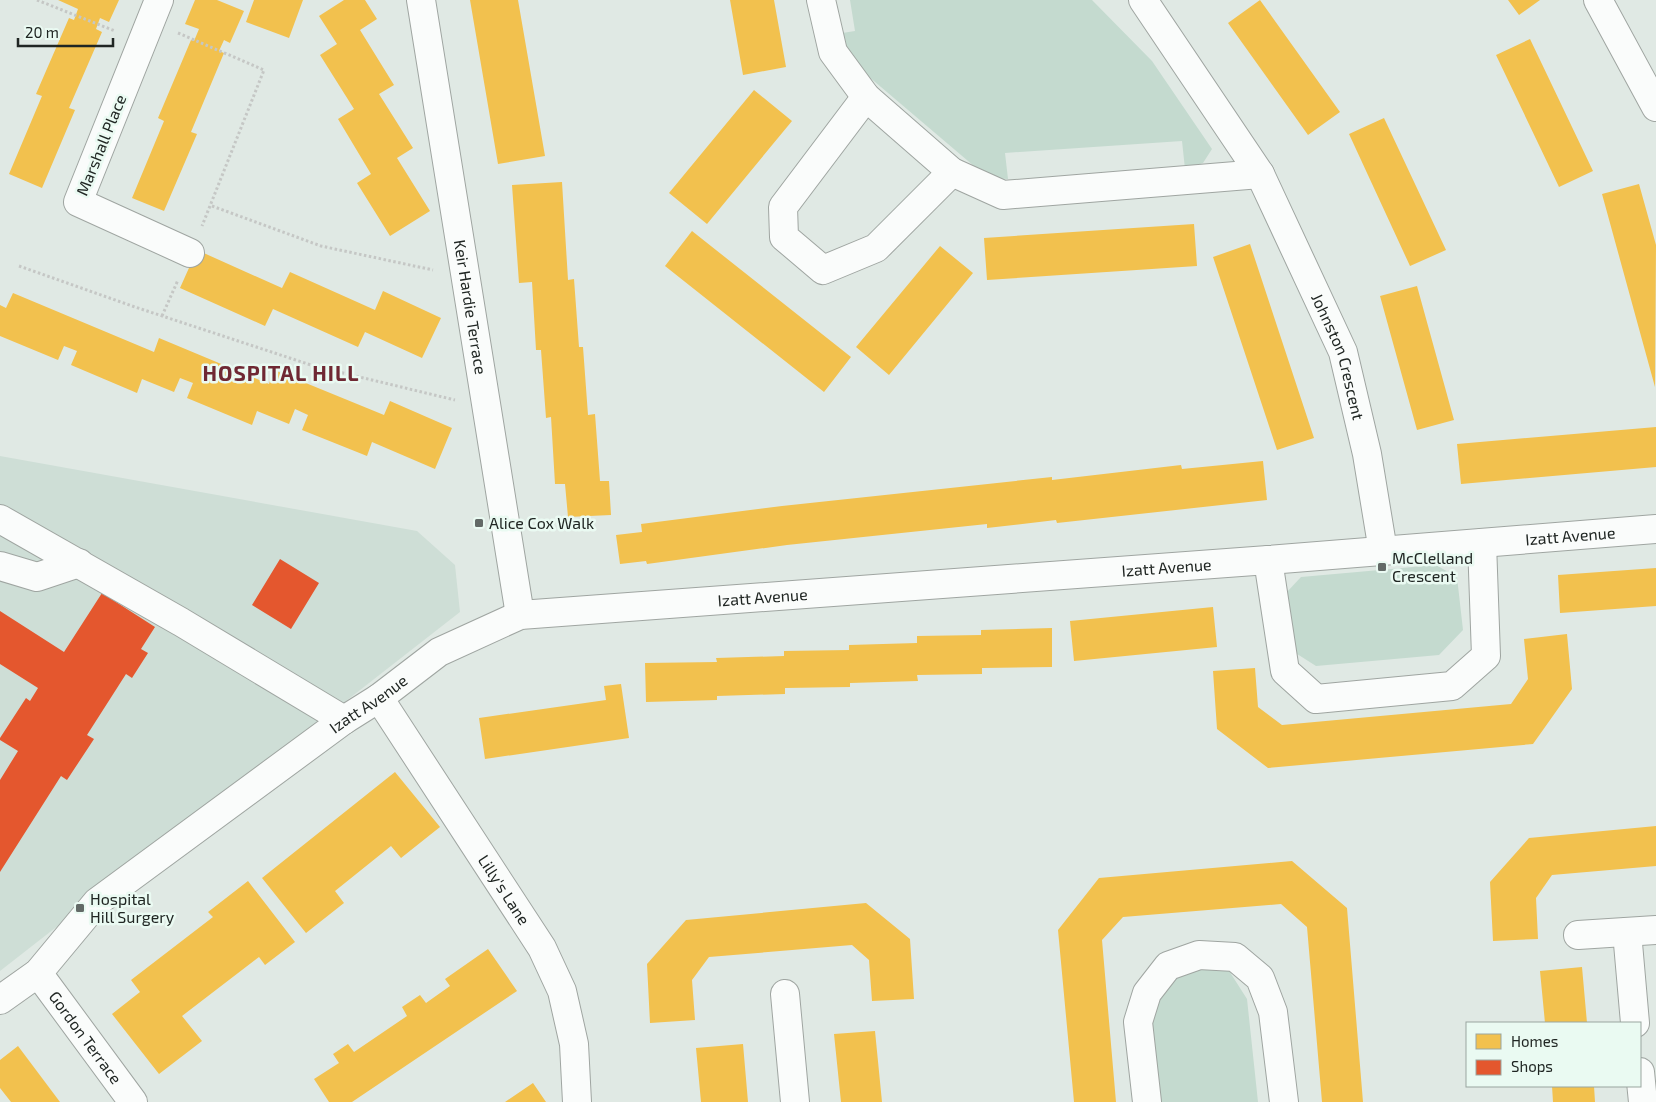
<svg xmlns="http://www.w3.org/2000/svg" width="1656" height="1102" viewBox="0 0 1656 1102" font-family="'Exo 2',sans-serif">
	<style>
		.built { fill: #ceded6 }
		.green { fill: #c4dacf }
		.homes { fill: #f2c14e }
		.shops { fill: #e4572e }
		.lines { fill: none; stroke-linecap: round; stroke-linejoin: round }
		.minor-casing { stroke: #9fa5a1; stroke-width: 30 }
		.path { stroke: #c5c7c5; stroke-width: 3; stroke-dasharray: 2.5 2.5; stroke-linecap: butt }
		.minor { stroke: #fafcfb; stroke-width: 28 }
		.poi-dot { fill: #636a67; stroke: #eafaf2; stroke-width: 2 }
		.labels { text-anchor: middle; stroke-width: 5; stroke-linejoin: round; paint-order: stroke }
		.street-label { font-size: 16px; fill: #202623; stroke: #eafaf2 }
		.poi-label { font-size: 16px; fill: #202623; stroke: #eafaf2; text-anchor: start }
		.district-label { font-size: 21px; font-weight: bold; letter-spacing: 1px; fill: #6f2833; stroke: #eafaf2 }
	</style>
	<rect width="100%" height="100%" fill="#e0e9e4"/>
	<path class="built" d="M 0,456 L 417,531 L 455,565 L 460,612 L 0,971 Z"/>
	<path class="green" d="M 850,0 L 1092,0 L 1152,61 L 1212,149 L 1203,163 L 1185,169 L 1182,141 L 1005,153 L 1008,179 L 988,178 L 841,53 L 836,34 L 855,31 Z
		M 1436,565 L 1457,577 L 1463,630 L 1439,655 L 1316,666 L 1294,652 L 1286,593 L 1301,577 Z
		M 1226,966 L 1247,999 L 1258,1102 L 1159,1102 L 1150,1002 L 1174,969 Z"/>
	<path class="homes" d="M 58,0 L 119,0 L 109,22 L 100,18 L 96,29 L 102,32 L 69,108 L 75,110 L 42,188 L 9,174 L 42,96 L 36,94 L 69,18 L 74,20 L 78,9 Z
		M 195,0 L 217,0 L 244,11 L 230,43 L 224,40 L 219,51 L 224,53 L 191,132 L 197,134 L 164,211 L 132,198 L 164,121 L 158,118 L 191,40 L 194,41 L 199,29 L 185,24 Z
		M 254,0 L 303,0 L 289,38 L 246,22 Z
		M 344,0 L 365,0 L 377,19 L 360,30 L 394,85 L 379,94 L 413,148 L 397,158 L 430,211 L 390,236 L 357,183 L 371,174 L 338,119 L 354,109 L 320,55 L 337,44 L 319,16 Z
		M 470,0 L 518,0 L 545,156 L 498,164 Z
		M 730,0 L 774,0 L 786,67 L 743,75 Z
		M 1260,0 L 1340,112 L 1308,135 L 1228,23 Z
		M 1508,0 L 1540,0 L 1519,15 Z
		M 1530,39 L 1593,171 L 1559,187 L 1496,55 Z
		M 754,90 L 792,121 L 707,224 L 669,193 Z
		M 1384,118 L 1446,250 L 1410,266 L 1349,134 Z
		M 562,182 L 568,280 L 574,279 L 579,347 L 583,347 L 588,415 L 595,414 L 600,481 L 609,481 L 611,515 L 568,517 L 565,484 L 555,484 L 551,417 L 546,418 L 541,350 L 536,350 L 532,282 L 519,283 L 512,185 Z
		M 1639,184 L 1656,245 L 1655,387 L 1602,194 Z
		M 1194,224 L 1197,266 L 987,280 L 984,238 Z
		M 692,231 L 851,357 L 824,392 L 665,266 Z
		M 1250,244 L 1314,438 L 1277,450 L 1213,257 Z
		M 940,246 L 973,273 L 889,375 L 856,347 Z
		M 197,250 L 282,288 L 290,272 L 375,310 L 383,291 L 441,318 L 422,358 L 365,332 L 358,347 L 273,309 L 265,326 L 180,288 Z
		M 1417,286 L 1454,420 L 1417,430 L 1380,296 Z
		M 13,293 L 154,352 L 159,338 L 269,384 L 274,370 L 384,415 L 390,401 L 452,428 L 435,469 L 372,442 L 367,456 L 302,430 L 308,415 L 295,409 L 289,424 L 257,411 L 252,425 L 187,398 L 193,383 L 180,378 L 174,392 L 142,379 L 137,393 L 71,365 L 77,351 L 64,346 L 58,360 L 0,336 L 0,305 L 6,308 Z
		M 1656,427 L 1656,467 L 1461,484 L 1457,444 Z
		M 1263,461 L 1267,500 L 1057,523 L 1056,520 L 987,528 L 987,524 L 787,545 L 647,564 L 646,561 L 620,564 L 616,535 L 642,532 L 641,524 L 782,506 L 1052,477 L 1052,480 L 1181,465 L 1182,469 Z
		M 1656,568 L 1656,606 L 1560,613 L 1558,575 Z
		M 1213,607 L 1217,647 L 1074,661 L 1070,621 Z
		M 1052,628 L 1052,667 L 982,668 L 982,674 L 917,675 L 918,681 L 850,683 L 850,687 L 785,688 L 785,694 L 717,696 L 717,700 L 646,702 L 645,663 L 717,662 L 716,658 L 784,656 L 784,651 L 849,650 L 849,645 L 917,643 L 917,636 L 981,635 L 981,630 Z
		M 1567,634 L 1572,689 L 1533,744 L 1268,768 L 1217,729 L 1213,671 L 1255,668 L 1258,707 L 1282,725 L 1511,704 L 1528,679 L 1524,639 Z
		M 621,684 L 629,738 L 485,759 L 479,718 L 606,700 L 604,686 Z
		M 395,772 L 440,827 L 401,858 L 391,846 L 335,891 L 344,903 L 306,933 L 262,878 Z
		M 1656,826 L 1656,866 L 1552,875 L 1536,898 L 1538,939 L 1493,941 L 1490,882 L 1529,838 Z
		M 1292,861 L 1347,908 L 1363,1102 L 1322,1102 L 1307,927 L 1281,904 L 1123,917 L 1102,940 L 1116,1102 L 1074,1102 L 1058,930 L 1099,878 Z
		M 248,881 L 295,942 L 265,965 L 259,957 L 182,1016 L 202,1041 L 159,1074 L 112,1014 L 140,992 L 131,980 L 213,917 L 208,912 Z
		M 866,903 L 910,939 L 914,999 L 872,1001 L 869,960 L 852,945 L 709,957 L 692,980 L 695,1020 L 650,1023 L 647,964 L 686,920 Z
		M 488,949 L 517,991 L 352,1102 L 329,1102 L 314,1079 L 339,1063 L 333,1054 L 348,1044 L 354,1052 L 407,1016 L 402,1007 L 420,995 L 426,1003 L 450,986 L 445,979 Z
		M 1582,967 L 1587,1023 L 1545,1023 L 1540,971 Z
		M 875,1031 L 882,1102 L 841,1102 L 834,1034 Z
		M 743,1044 L 748,1102 L 701,1102 L 696,1048 Z
		M 18,1046 L 60,1102 L 11,1102 L 0,1088 L 0,1060 Z
		M 533,1083 L 546,1102 L 505,1102 Z
		M 1552,1086 L 1594,1086 L 1595,1102 L 1553,1102 Z"/>
	<path class="shops" d="M 280,559 L 319,583 L 291,629 L 252,605 Z
		M 102,593 L 155,627 L 141,649 L 148,653 L 132,678 L 126,674 L 87,735 L 94,739 L 67,780 L 61,776 L 0,872 L 0,780 L 18,751 L 0,740 L 0,738 L 26,698 L 30,701 L 38,688 L 0,664 L 0,611 L 64,652 Z"/>
	<g class="lines">
		<defs>
			<g id="minor">
				<path d="M 159,0 L 78,202 L 190,253"/>
				<path id="s1" d="M 421,0 L 520,615"/>
				<path d="M 821,0 L 833,52 L 866,97 L 952,172 L 1003,195 L 1260,174"/>
				<path id="s2" d="M 1143,0 L 1260,174 L 1343,352 L 1367,454 L 1383,551"/>
				<path d="M 1598,0 L 1656,107"/>
				<path d="M 866,97 L 783,207 L 784,237 L 823,270 L 876,248 L 952,172"/>
				<path d="M 0,519 L 181,622 L 344,720"/>
				<path d="M 1268,560 L 1285,671 L 1316,699 L 1452,686 L 1486,656 L 1482,543"/>
				<path d="M 0,566 L 37,577 L 79,563"/>
				<path id="s3" d="M 379,698 L 542,948 L 562,991 L 574,1044 L 577,1102"/>
				<path d="M 1627,932 L 1635,1023"/>
				<path d="M 1578,935 L 1656,930"/>
				<path id="s4" d="M 38,973 L 133,1102"/>
				<path d="M 785,994 L 795,1102"/>
				<path id="s5" d="M 0,1000 L 38,973 L 97,902 L 344,720 L 379,698 L 439,652 L 520,615 L 1268,560 L 1656,529"/>
				<path d="M 1640,1072 L 1643,1102"/>
				<path d="M 1147,1102 L 1138,1022 L 1147,993 L 1168,966 L 1199,955 L 1235,957 L 1260,978 L 1273,1012 L 1284,1102"/>
			</g>
		</defs>
		<use href="#minor" class="minor-casing"/>
		<path class="path" d="M 37,0 L 115,31
			M 178,33 L 264,70 L 202,226
			M 212,206 L 321,246 L 433,270
			M 19,266 L 135,307 L 314,366 L 455,400
			M 162,316 L 178,280"/>
		<use href="#minor" class="minor"/>
	</g>
	<g class="poi-dot">
		<rect x="474" y="518" width="10" height="10" rx="2.5"/>
		<rect x="1377" y="562" width="10" height="10" rx="2.5"/>
		<rect x="75" y="903" width="10" height="10" rx="2.5"/>
	</g>
	<g class="labels">
		<g class="street-label">
			<text transform="translate(101 145) rotate(-68)" y="6">Marshall Place</text>
			<text dy="6" stroke="none"><textPath href="#s1" startOffset="311">Keir Hardie Terrace</textPath></text>
			<text dy="6" stroke="none"><textPath href="#s2" startOffset="409">Johnston Crescent</textPath></text>
			<text dy="6" stroke="none"><textPath href="#s5" startOffset="1705">Izatt Avenue</textPath></text>
			<text dy="6" stroke="none"><textPath href="#s5" startOffset="1300">Izatt Avenue</textPath></text>
			<text dy="6" stroke="none"><textPath href="#s5" startOffset="895">Izatt Avenue</textPath></text>
			<text dy="6" stroke="none"><textPath href="#s5" startOffset="475">Izatt Avenue</textPath></text>
			<text dy="6" stroke="none"><textPath href="#s3" startOffset="229">Lilly's Lane</textPath></text>
			<text dy="6" stroke="none"><textPath href="#s4" startOffset="80">Gordon Terrace</textPath></text>
		</g>
		<g class="poi-label">
			<text x="489" y="529">Alice Cox Walk</text>
			<text x="1392" y="564">McClelland<tspan x="1392" dy="18">Crescent</tspan></text>
			<text x="90" y="905">Hospital<tspan x="90" dy="18">Hill Surgery</tspan></text>
		</g>
		<g class="district-label">
			<text x="281" y="381">HOSPITAL HILL</text>
		</g>
	</g>
	<rect x="1466" y="1022" width="175" height="65" fill="#eafaf2" stroke="#99a59f"/>
	<rect x="1476" y="1034" width="25" height="15" fill="#f2c14e" stroke="#99a59f"/>
	<text x="1511" y="1047" font-size="15" fill="#202623">Homes</text>
	<rect x="1476" y="1060" width="25" height="15" fill="#e4572e" stroke="#99a59f"/>
	<text x="1511" y="1072" font-size="15" fill="#202623">Shops</text>
	<path d="M18 38v8h95v-8" fill="none" stroke="#202623" stroke-width="2.5"/>
	<text x="25" y="38" font-size="15" fill="#202623" stroke="#eafaf2" stroke-width="4" paint-order="stroke">20 m</text>
</svg>
